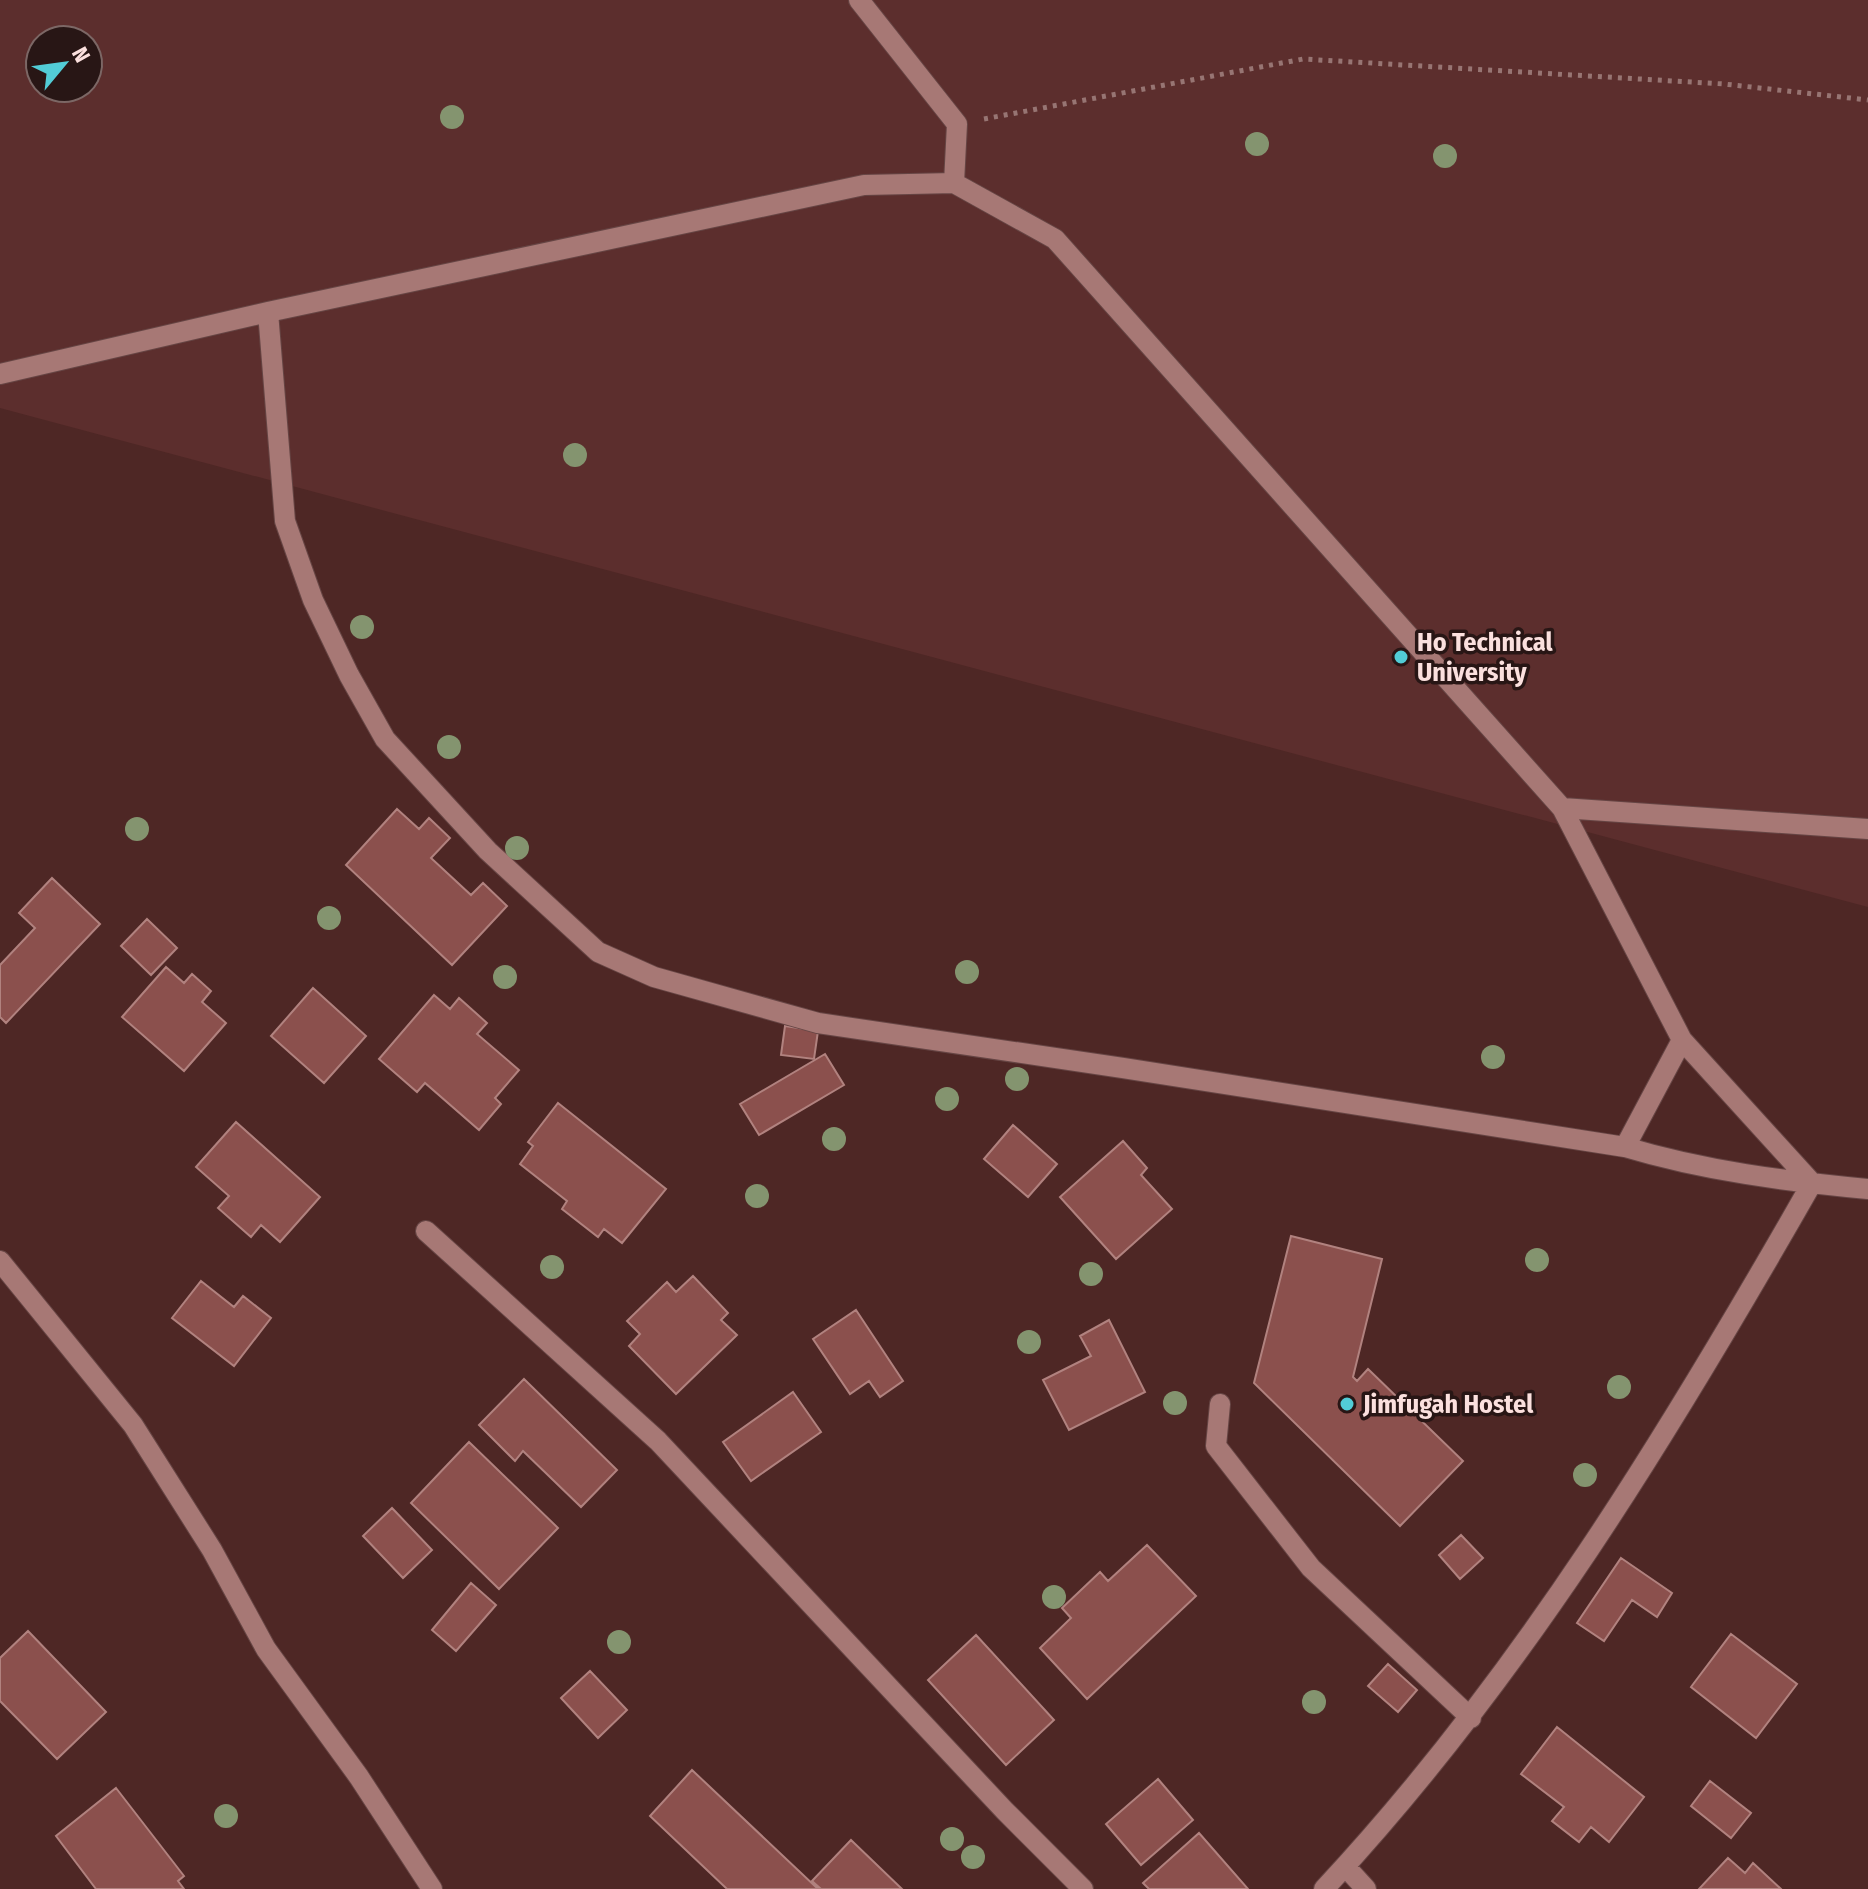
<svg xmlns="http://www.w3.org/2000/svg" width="1868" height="1889" viewBox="0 0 1868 1889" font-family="'Fira Sans Condensed',sans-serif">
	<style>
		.built { fill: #5c2e2d; fill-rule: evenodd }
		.building { fill: #8b504d; stroke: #b1827f; stroke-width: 2 }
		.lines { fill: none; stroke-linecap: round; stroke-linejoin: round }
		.minor-casing { stroke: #664544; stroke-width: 22 }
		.path { stroke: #977573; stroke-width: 5; stroke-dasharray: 4 6; stroke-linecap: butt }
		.minor { stroke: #a77875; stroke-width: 20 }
		.tree { fill: #84946f }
		.poi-dot { fill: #52ccd6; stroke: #281615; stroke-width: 3 }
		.labels { text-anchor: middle; stroke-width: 7; stroke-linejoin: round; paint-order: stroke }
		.poi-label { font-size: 26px; font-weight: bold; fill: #fbe0de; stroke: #281615; text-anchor: start }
	</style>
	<rect width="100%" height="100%" fill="#4e2725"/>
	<path class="built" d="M 0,0 L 1868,0 L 1868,907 L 0,408 ZM 40,40 L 88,40 L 88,88 L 40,88 Z"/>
	<path class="building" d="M 397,809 L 419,829 L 429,818 L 450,838 L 431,858 L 471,895 L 483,883 L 507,906 L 452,965 L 346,865 Z
		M 52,878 L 100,924 L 6,1023 L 0,1017 L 0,965 L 35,928 L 19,913 Z
		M 147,919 L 177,948 L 151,975 L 121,946 Z
		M 166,967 L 184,983 L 192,974 L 211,991 L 202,1002 L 226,1023 L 184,1071 L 122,1017 Z
		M 313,988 L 366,1036 L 324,1083 L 271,1036 Z
		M 434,995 L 450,1009 L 459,998 L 487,1023 L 477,1034 L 519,1070 L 495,1098 L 501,1104 L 479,1130 L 425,1083 L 417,1092 L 379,1059 Z
		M 785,1026 L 818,1031 L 814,1059 L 781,1055 Z
		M 825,1054 L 844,1085 L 759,1135 L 740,1104 Z
		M 558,1103 L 666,1189 L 622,1243 L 604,1229 L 598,1237 L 562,1209 L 567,1201 L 520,1164 L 533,1146 L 528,1142 Z
		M 236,1122 L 320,1197 L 280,1242 L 261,1225 L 251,1237 L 218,1208 L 229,1196 L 196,1167 Z
		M 1013,1125 L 1057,1164 L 1028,1197 L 984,1159 Z
		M 1123,1141 L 1147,1168 L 1141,1175 L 1172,1209 L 1116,1259 L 1060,1197 Z
		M 1291,1236 L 1382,1259 L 1353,1377 L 1357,1381 L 1368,1369 L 1463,1461 L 1400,1526 L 1254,1383 Z
		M 693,1276 L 728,1313 L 721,1320 L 737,1335 L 676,1394 L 629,1346 L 640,1334 L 627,1321 L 667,1282 L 676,1292 Z
		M 201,1281 L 234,1307 L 243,1296 L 271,1318 L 234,1366 L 172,1318 Z
		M 856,1310 L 903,1381 L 880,1397 L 869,1381 L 850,1394 L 813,1339 Z
		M 1109,1320 L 1145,1392 L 1069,1430 L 1043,1380 L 1091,1356 L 1080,1336 Z
		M 524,1379 L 617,1470 L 581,1507 L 523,1451 L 515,1461 L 479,1425 Z
		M 793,1392 L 821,1432 L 751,1481 L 723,1442 Z
		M 469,1442 L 558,1528 L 499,1589 L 411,1503 Z
		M 392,1508 L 432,1550 L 403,1578 L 363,1536 Z
		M 1461,1535 L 1483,1558 L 1460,1579 L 1439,1555 Z
		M 1147,1545 L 1196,1596 L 1087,1699 L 1040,1648 L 1071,1618 L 1062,1608 L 1100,1572 L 1108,1581 Z
		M 1621,1558 L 1672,1593 L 1657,1617 L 1632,1600 L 1604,1641 L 1577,1623 Z
		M 471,1583 L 496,1605 L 456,1651 L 432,1630 Z
		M 28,1631 L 106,1712 L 57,1759 L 0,1701 L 0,1658 Z
		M 1731,1634 L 1797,1684 L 1756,1738 L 1691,1687 Z
		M 976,1635 L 1054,1720 L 1006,1765 L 928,1680 Z
		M 1388,1664 L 1417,1690 L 1398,1712 L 1368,1686 Z
		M 590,1671 L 627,1710 L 598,1738 L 561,1698 Z
		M 1557,1727 L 1644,1797 L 1609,1842 L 1591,1827 L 1579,1842 L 1552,1821 L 1564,1807 L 1521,1774 Z
		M 692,1770 L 818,1889 L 727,1889 L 650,1816 Z
		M 1158,1779 L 1193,1820 L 1141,1865 L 1106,1824 Z
		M 1710,1781 L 1751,1813 L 1731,1838 L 1691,1806 Z
		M 116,1788 L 184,1876 L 178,1881 L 184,1889 L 96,1889 L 56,1836 Z
		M 1199,1833 L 1248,1889 L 1149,1889 L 1143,1883 Z
		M 851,1840 L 902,1889 L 821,1889 L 812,1881 Z
		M 1728,1858 L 1745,1873 L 1753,1863 L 1781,1889 L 1699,1889 Z"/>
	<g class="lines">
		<defs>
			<path id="minor" d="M 859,0 L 957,124 L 954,183
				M 268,312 L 285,521 L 313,600 L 349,675 L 385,739 L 488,851 L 598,952 L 654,977 L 818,1023 L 1123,1068 L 1625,1147 C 1705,1171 1785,1181 1868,1189
				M 0,374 L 268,312 L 864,185 L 954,183 L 1055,239 L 1562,808 L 1868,829
				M 1562,808 L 1682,1040 L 1812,1183
				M 1625,1147 L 1682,1040
				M 426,1231 L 658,1441 L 1005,1811 L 1083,1889
				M 0,1261 L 133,1425 L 212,1550 L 266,1649 L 359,1777 L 432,1889
				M 1220,1404 L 1216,1446 L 1311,1568 L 1471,1718
				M 1345,1866 L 1366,1889
				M 1324,1889 C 1520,1679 1670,1432 1812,1183"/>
		</defs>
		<use href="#minor" class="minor-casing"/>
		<path class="path" d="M 984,119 L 1303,59 L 1724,84 L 1868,100"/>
		<use href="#minor" class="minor"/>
	</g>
	<g class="tree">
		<circle cx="452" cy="117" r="12"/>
		<circle cx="1257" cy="144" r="12"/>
		<circle cx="1445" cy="156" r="12"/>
		<circle cx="575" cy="455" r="12"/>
		<circle cx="362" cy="627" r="12"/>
		<circle cx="449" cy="747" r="12"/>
		<circle cx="137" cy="829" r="12"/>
		<circle cx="517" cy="848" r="12"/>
		<circle cx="329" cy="918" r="12"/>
		<circle cx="967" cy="972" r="12"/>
		<circle cx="505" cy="977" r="12"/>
		<circle cx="1493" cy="1057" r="12"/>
		<circle cx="1017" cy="1079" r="12"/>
		<circle cx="947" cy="1099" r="12"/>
		<circle cx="834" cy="1139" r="12"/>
		<circle cx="757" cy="1196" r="12"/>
		<circle cx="1537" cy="1260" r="12"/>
		<circle cx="552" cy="1267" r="12"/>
		<circle cx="1091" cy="1274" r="12"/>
		<circle cx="1029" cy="1342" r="12"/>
		<circle cx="1619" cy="1387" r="12"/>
		<circle cx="1175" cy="1403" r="12"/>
		<circle cx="1585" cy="1475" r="12"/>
		<circle cx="1054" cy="1597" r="12"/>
		<circle cx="619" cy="1642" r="12"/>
		<circle cx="1314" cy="1702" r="12"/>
		<circle cx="226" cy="1816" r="12"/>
		<circle cx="952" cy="1839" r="12"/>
		<circle cx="973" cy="1857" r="12"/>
	</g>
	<g class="poi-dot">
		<circle cx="1401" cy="657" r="8"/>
		<circle cx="1347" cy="1404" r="8"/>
	</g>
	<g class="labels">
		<g class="poi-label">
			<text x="1417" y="651">Ho Technical<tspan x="1417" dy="30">University</tspan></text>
			<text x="1363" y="1413">Jimfugah Hostel</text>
		</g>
	</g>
	<g transform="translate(64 64) rotate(61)"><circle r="38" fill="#281615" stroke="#7c6765" stroke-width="2"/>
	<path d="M0-6L14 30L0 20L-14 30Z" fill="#52ccd6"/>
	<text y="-12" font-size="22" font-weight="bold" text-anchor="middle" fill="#fbe0de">N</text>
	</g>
</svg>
